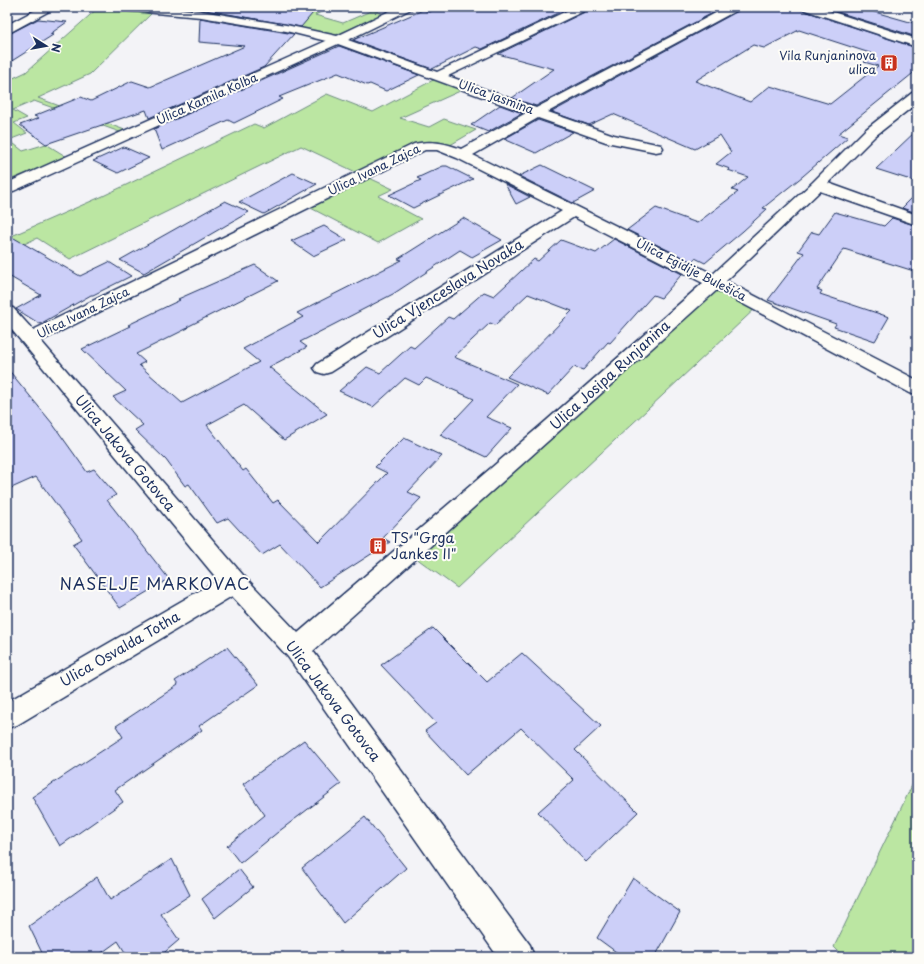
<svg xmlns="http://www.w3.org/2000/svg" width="924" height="964" viewBox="0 0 924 964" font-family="'Playpen Sans',sans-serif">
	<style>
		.green { fill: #bbe6a2; stroke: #6b8a80 }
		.building { fill: #cccff8; stroke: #1b2f5e; fill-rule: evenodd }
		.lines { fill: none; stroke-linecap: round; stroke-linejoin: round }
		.minor-casing { stroke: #1b2f5e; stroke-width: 3 }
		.minor { fill: #fdfcf7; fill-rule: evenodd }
		.labels { text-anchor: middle; stroke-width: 4; stroke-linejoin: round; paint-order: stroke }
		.far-poi-label { font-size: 12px; fill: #1b2f5e; stroke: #fdfcf7; text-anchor: end }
		.far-street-label { font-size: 12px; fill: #1b2f5e; stroke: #fdfcf7 }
		.street-label { font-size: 14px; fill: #1b2f5e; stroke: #fdfcf7 }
		.poi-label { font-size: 14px; fill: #1b2f5e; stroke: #fdfcf7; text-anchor: start }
		.quarter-label { font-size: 16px; letter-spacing: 1px; fill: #1b2f5e; stroke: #fdfcf7 }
	</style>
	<rect width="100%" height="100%" fill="#f3f3f7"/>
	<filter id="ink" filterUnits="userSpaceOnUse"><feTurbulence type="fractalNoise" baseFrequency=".025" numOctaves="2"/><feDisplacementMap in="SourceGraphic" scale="8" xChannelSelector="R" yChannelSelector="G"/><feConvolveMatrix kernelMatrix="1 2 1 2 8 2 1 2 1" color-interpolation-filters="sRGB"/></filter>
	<g filter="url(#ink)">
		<path class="green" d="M 99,7 L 155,10 L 90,74 L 38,98 L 133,133 L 128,135 L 34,101 L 13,110 L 27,118 L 14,123 L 27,133 L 9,140 L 23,151 L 46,144 L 67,157 L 7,181 L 7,81 L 26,72 Z
			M 215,7 L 281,7 L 323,11 L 315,15 L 343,23 L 373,10 L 384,14 L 329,38 L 289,25 L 201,14 Z
			M 439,77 L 469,87 L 400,118 L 429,127 L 444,119 L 476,130 L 445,148 L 429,144 L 363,175 L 393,189 L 378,196 L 421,219 L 378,243 L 303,204 L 362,175 L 301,146 L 70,259 L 37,238 L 7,252 L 7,238 L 103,196 L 254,124 L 264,128 L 327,94 L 373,112 Z
			M 719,289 L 759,305 L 457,588 L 412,555 L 700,297 Z
			M 917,775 L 917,957 L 844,957 L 834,947 Z"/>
		<path class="building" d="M 200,7 L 318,7 L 301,27 L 200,9 Z
			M 441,7 L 571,7 L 482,49 L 476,47 L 432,69 L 353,40 L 423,10 L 429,12 Z
			M 592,7 L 724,7 L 536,106 L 512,98 L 554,69 L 498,54 L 589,10 Z
			M 742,7 L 798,7 L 802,10 L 917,48 L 917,70 L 838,134 L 848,137 L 803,176 L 763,208 L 767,209 L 743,231 L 705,263 L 695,258 L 692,262 L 627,230 L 656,208 L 697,223 L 738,192 L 732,190 L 748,177 L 728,170 L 730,169 L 716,164 L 731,152 L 720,135 L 695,149 L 613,114 L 589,125 L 552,112 L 740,10 ZM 799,30 L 876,55 L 864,62 L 878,66 L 830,104 L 770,86 L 750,102 L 695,81 L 753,45 L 764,48 Z
			M 822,7 L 857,7 L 917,24 L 917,37 Z
			M 200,18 L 294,34 L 264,67 L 149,118 L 146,110 L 46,144 L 20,125 L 39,118 L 34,116 L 81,97 L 91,101 L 132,81 L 150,87 L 245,46 L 199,42 Z
			M 38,19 L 67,22 L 50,34 L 53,35 L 7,64 L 7,35 Z
			M 339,46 L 419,75 L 386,91 L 370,84 L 367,85 L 338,73 L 279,97 L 283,99 L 234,123 L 228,120 L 162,150 L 154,129 Z
			M 500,105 L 522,113 L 488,132 L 471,125 Z
			M 538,120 L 573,132 L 536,153 L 504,139 Z
			M 917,130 L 917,182 L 876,169 Z
			M 124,147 L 149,158 L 118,173 L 93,161 Z
			M 542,165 L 595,191 L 573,203 L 519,176 Z
			M 443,166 L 447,166 L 473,179 L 413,208 L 389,195 L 421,180 L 417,178 Z
			M 293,173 L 317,184 L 264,214 L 239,202 Z
			M 505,184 L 530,197 L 516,204 Z
			M 917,193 L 917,213 L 902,208 Z
			M 225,201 L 249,212 L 144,273 L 120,260 Z
			M 835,212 L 884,226 L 892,218 L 917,226 L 917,272 L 844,249 L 817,289 L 822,291 L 820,294 L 889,317 L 875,341 L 834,327 L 836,324 L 768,300 L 804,253 L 798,251 L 812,232 L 819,234 Z
			M 463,218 L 502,240 L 472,257 L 460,250 L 393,294 L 300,342 L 307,347 L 269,367 L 327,414 L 284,440 L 244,405 L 207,425 L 243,471 L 246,469 L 273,503 L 278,500 L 319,542 L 387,473 L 375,467 L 404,438 L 442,456 L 408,492 L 421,498 L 383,538 L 390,542 L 320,587 L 280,544 L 262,555 L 228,518 L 217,523 L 189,484 L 185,486 L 166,460 L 135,430 L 143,425 L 113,397 L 126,391 L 82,349 L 130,326 L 128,325 L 180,300 L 178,299 L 255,265 L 278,281 L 187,327 L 188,328 L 136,354 L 145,362 L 139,365 L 182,403 L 259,362 L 243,349 L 303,317 L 297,313 L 402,260 L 398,259 Z
			M 324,226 L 347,240 L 313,256 L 291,241 Z
			M 7,234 L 80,276 L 109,262 L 131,276 L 93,295 L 91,295 L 40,324 L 16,309 L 41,295 L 7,275 Z
			M 614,239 L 682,274 L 661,298 L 653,295 L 610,343 L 608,342 L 583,370 L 574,367 L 548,395 L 507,377 L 572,311 L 528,294 L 495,325 L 490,323 L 454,357 L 517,384 L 486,417 L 512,428 L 486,457 L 440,435 L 474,399 L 426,378 L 419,385 L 405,378 L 373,407 L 339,391 L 367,367 L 380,373 L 410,346 L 414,348 L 448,317 L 453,319 L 484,292 L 494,296 L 534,259 L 538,261 L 561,240 L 596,253 Z
			M 7,368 L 52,423 L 87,472 L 94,469 L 116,495 L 107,500 L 169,579 L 120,608 L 73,544 L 82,539 L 36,477 L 7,490 Z
			M 433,628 L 487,682 L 522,653 L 601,726 L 575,750 L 638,812 L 586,862 L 538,812 L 574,780 L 521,728 L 466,775 L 425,731 L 436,723 L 381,665 Z
			M 227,647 L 258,685 L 199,726 L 202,730 L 115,790 L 123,802 L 60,846 L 32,797 L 123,737 L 116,726 L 178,685 L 175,681 Z
			M 304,740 L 341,784 L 278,832 L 240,863 L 227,846 L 265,815 L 243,784 Z
			M 365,817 L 406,868 L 343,923 L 302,868 Z
			M 172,859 L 190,895 L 161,914 L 179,940 L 159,957 L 128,957 L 118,941 L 96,957 L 44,957 L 29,926 L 97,877 L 110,900 Z
			M 239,869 L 253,887 L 215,918 L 202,899 Z
			M 633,878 L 680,912 L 655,957 L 623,957 L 597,938 Z"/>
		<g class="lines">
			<defs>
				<path id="minor" d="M 41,7 L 55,7 L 53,9 L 7,34 L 7,25 Z
					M 115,7 L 160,7 L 201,11 L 286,25 L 337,36 L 398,7 L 413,7 L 411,9 L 348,40 L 437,72 L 575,7 L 590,7 L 588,9 L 448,76 L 536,108 L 727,7 L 741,7 L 739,9 L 548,112 L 614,135 L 661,145 L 663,148 L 661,151 L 656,152 L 606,142 L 538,118 L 473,155 L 713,274 L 813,182 L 865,130 L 912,93 L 917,92 L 917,103 L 875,136 L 828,183 L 917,215 L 917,225 L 820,191 L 726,281 L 917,380 L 917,395 L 910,393 L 717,290 L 313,651 L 530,945 L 534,957 L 498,957 L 288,657 L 232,596 L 17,725 L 7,728 L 7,702 L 218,580 L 7,324 L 7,307 L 13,308 L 33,330 L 414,144 C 431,140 445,143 461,149 L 526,113 L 338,44 L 7,194 L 7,183 L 326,41 L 286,31 L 201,17 L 121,10 ZM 425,150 L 437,150 L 457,158 L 562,211 L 317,364 L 314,368 L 317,372 L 324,374 L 331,372 L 574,217 L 703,283 L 546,421 L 298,633 L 243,575 L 41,341 Z
					M 800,7 L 817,7 L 917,39 L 917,47 L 802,9 Z"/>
			</defs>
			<use href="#minor" class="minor-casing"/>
			<use href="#minor" class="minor"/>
		</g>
	</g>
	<defs>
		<symbol id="building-square" viewBox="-11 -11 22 22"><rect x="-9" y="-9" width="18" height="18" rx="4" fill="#c8321e" stroke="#fdfcf7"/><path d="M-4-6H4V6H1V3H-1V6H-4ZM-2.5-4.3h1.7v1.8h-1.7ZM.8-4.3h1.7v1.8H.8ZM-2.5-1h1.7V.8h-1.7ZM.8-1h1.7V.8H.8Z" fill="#fff"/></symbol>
	</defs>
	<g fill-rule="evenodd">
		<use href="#building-square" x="879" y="53" width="20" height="20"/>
		<use href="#building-square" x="368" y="536" width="20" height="20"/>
	</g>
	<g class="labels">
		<g class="far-poi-label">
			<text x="876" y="60">Vila Runjaninova<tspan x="876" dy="14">ulica</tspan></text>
		</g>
		<g class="far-street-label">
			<text transform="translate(496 97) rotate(20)" y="4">Ulica jasmina</text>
			<text transform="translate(207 99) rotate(-24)" y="4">Ulica Kamila Kolba</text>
			<text transform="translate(374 170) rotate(-26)" y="4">Ulica Ivana Zajca</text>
			<text transform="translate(691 270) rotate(27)" y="4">Ulica Egidije Bulešića</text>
			<text transform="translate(83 313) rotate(-26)" y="4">Ulica Ivana Zajca</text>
		</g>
		<g class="street-label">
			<text transform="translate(448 289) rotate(-32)" y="5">Ulica Vjenceslava Novaka</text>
			<text transform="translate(610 375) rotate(-42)" y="5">Ulica Josipa Runjanina</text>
			<text transform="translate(125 453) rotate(50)" y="5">Ulica Jakova Gotovca</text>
			<text transform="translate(120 649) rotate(-30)" y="5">Ulica Osvalda Totha</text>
			<text transform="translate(333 701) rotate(53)" y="5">Ulica Jakova Gotovca</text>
		</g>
		<g class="poi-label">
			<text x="391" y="543">TS "Grga<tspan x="391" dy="16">Jankes II"</tspan></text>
		</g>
		<g class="quarter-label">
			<text x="155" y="590">NASELJE MARKOVAC</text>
		</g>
	</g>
	<rect width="924" height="964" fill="none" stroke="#fdfcf7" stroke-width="24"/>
	<rect x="12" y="12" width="900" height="940" fill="none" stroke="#1b2f5e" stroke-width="1.5" filter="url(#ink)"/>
	<g transform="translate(46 46) rotate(101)" stroke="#fdfcf7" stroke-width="3" paint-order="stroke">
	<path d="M0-3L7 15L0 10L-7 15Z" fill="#1b2f5e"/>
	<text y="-6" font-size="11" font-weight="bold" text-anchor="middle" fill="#1b2f5e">N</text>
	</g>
</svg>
